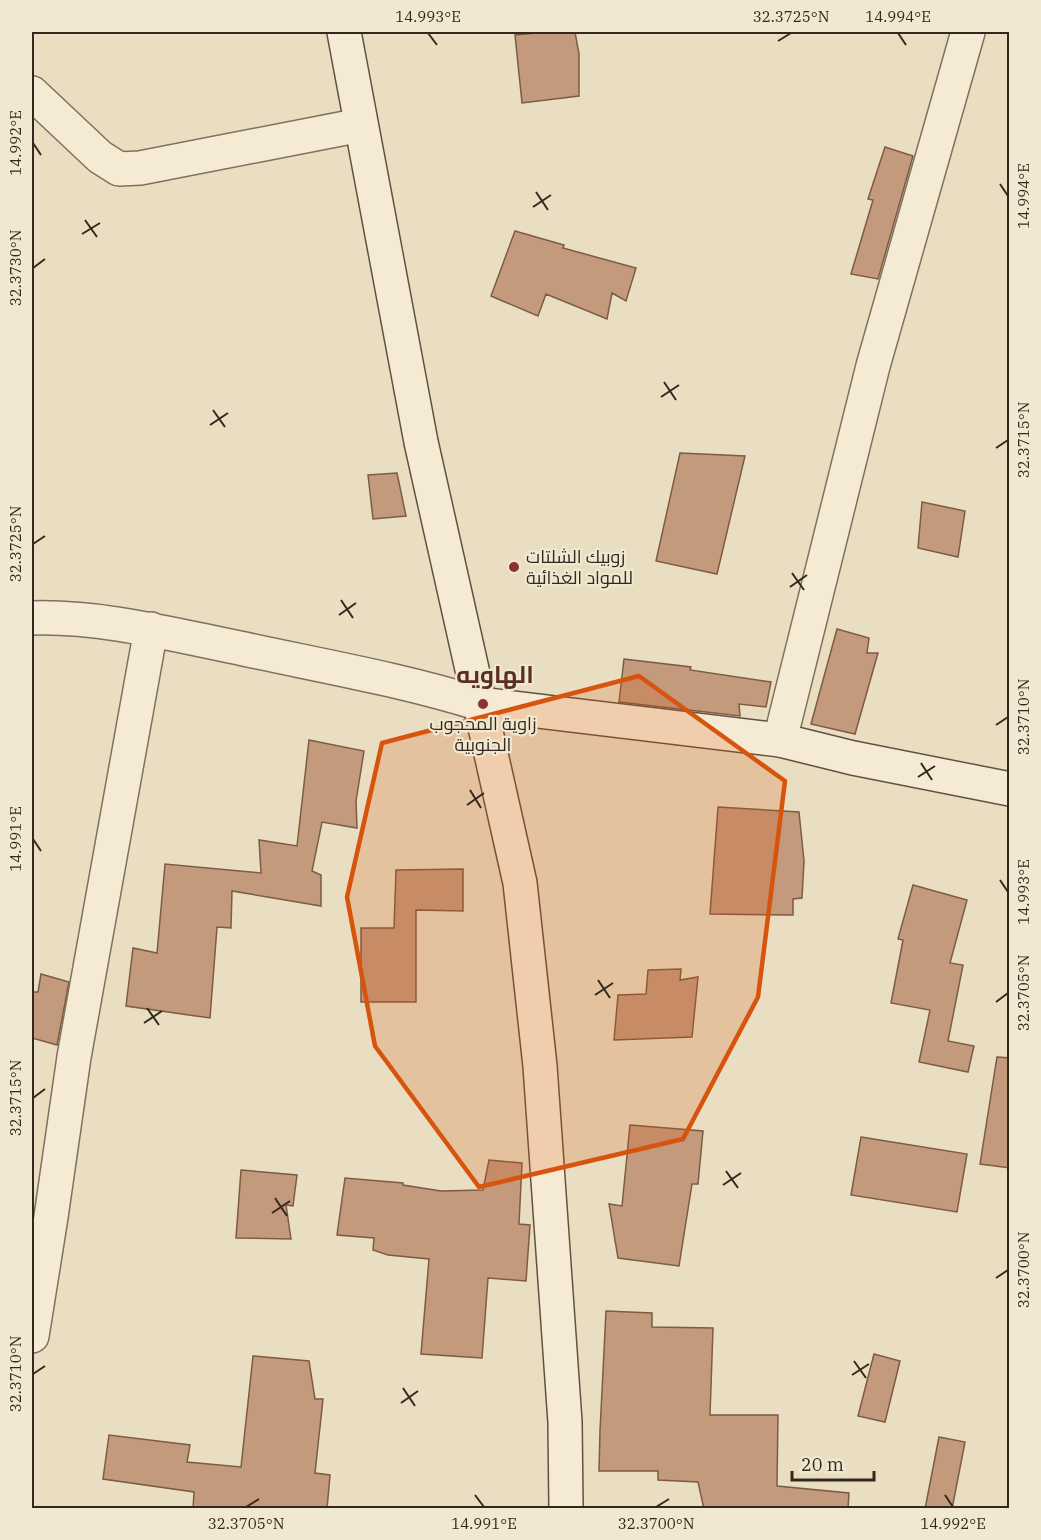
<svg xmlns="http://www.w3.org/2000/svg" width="1041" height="1540" viewBox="0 0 1041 1540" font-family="'IBM Plex Serif',Cairo,serif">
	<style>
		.building { fill: #c39a7c; stroke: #7d5b44; stroke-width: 1.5 }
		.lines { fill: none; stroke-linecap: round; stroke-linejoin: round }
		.street-casing { stroke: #81705b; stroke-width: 36 }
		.secondary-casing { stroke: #63513f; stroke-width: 36 }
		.street { stroke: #f5ebd5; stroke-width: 33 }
		.secondary { stroke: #f5ebd5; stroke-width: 33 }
		.marked { fill: #d6540e; fill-opacity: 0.2; stroke: #d6540e; stroke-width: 4.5; stroke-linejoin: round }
		.ticks { fill: none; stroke: #32281e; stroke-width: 2 }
		.poi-dot { fill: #893232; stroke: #f1e8d1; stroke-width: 2 }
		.labels { text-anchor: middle; stroke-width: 4.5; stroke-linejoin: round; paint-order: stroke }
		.poi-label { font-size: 18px; fill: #32281e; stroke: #f1e8d1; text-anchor: start }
		.district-label { font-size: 24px; font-weight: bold; fill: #5a2e22; stroke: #f1e8d1 }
		.neatline { fill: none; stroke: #32281e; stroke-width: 2 }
		.ticks-label { font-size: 15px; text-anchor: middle; fill: #32281e }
	</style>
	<rect width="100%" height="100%" fill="#e9dec2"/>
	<path class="building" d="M 547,32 L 575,32 L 579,54 L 579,96 L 522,103 L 515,35 Z
		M 885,147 L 913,156 L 878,279 L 851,274 L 873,200 L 868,199 Z
		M 515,231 L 564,245 L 563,248 L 636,268 L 626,301 L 612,293 L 607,319 L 546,294 L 538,316 L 491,296 Z
		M 680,453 L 745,456 L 717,574 L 656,561 Z
		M 397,473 L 406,516 L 373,519 L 368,475 Z
		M 922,502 L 965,511 L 958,557 L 918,548 Z
		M 837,629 L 869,638 L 867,653 L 878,653 L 855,734 L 811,724 Z
		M 624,659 L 691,667 L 690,670 L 771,682 L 766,707 L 739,704 L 740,716 L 619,702 Z
		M 309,740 L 364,751 L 356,801 L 357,828 L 322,822 L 312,871 L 321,875 L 321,906 L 232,891 L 231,928 L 217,927 L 210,1018 L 126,1006 L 133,948 L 157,953 L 165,864 L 261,873 L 259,840 L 297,846 Z
		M 718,807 L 799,812 L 804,861 L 802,898 L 793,899 L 793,915 L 710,914 Z
		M 463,869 L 463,911 L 416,910 L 416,1002 L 361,1002 L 361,928 L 394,928 L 396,870 Z
		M 913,885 L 967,900 L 950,963 L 963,965 L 948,1041 L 974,1046 L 968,1072 L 919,1062 L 930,1010 L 891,1003 L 903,940 L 898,939 Z
		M 681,969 L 680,980 L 698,977 L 692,1037 L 614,1040 L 618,995 L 646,994 L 648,970 Z
		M 41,974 L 69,982 L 57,1045 L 32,1038 L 32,992 L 38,992 Z
		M 997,1057 L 1010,1058 L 1010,1168 L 980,1164 Z
		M 630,1125 L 703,1131 L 698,1184 L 692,1184 L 679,1266 L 618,1258 L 609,1204 L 622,1206 Z
		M 861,1137 L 967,1154 L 957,1212 L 851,1195 Z
		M 489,1160 L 522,1163 L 519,1224 L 530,1225 L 526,1281 L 488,1278 L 482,1358 L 421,1354 L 429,1259 L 388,1255 L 373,1250 L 374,1238 L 337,1235 L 345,1178 L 403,1183 L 403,1185 L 441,1191 L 483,1190 Z
		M 241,1170 L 297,1175 L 293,1206 L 286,1205 L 291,1239 L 236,1238 Z
		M 606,1311 L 652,1313 L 652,1327 L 713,1328 L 710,1415 L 778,1415 L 777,1486 L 849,1493 L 848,1509 L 704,1509 L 698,1482 L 658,1480 L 658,1471 L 599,1471 L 600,1431 Z
		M 874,1354 L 900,1361 L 885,1422 L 858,1416 Z
		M 253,1356 L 309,1361 L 315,1399 L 323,1399 L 315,1473 L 330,1475 L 327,1509 L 193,1509 L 194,1492 L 103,1479 L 109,1435 L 190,1445 L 187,1462 L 241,1467 Z
		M 939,1437 L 965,1442 L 952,1509 L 925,1509 Z"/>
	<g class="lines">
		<defs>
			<path id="street" d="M 32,93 L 100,157 L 119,169 L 140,168 L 361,125
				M 32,618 C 104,616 174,635 244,649 C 323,666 403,680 480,704
				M 780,740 L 873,366 L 968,32
				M 32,1336 L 51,1217 L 74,1057 L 151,629"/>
			<path id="secondary" d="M 344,32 L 421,442 L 520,883 L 540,1066 L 565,1422 L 566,1508
				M 480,704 L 780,740 L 853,758 L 1010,789"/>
		</defs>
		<use href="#street" class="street-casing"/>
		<use href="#secondary" class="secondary-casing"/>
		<use href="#street" class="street"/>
		<use href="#secondary" class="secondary"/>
	</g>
	<path class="marked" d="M 639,676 L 785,781 L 758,997 L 683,1139 L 479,1187 L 375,1046 L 347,897 L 382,743 Z"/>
	<path class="ticks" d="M 428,33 L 437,45M 898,33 L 906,45M 778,41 L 791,33M 33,143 L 41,155M 1000,184 L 1008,196M 536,192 L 548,210M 533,207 L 551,195M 85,220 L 97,237M 82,234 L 100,223M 33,268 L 45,259M 664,382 L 676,400M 661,397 L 679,385M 213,410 L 225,427M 210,425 L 228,413M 996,448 L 1008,440M 33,544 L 45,536M 792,573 L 804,590M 790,587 L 807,575M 341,600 L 353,618M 339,615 L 356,603M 996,725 L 1008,717M 921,763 L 932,780M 918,777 L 935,766M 470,790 L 481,808M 467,805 L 484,793M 33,839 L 41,851M 1000,880 L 1008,892M 598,980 L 610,998M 595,995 L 613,983M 996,1002 L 1008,993M 147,1008 L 159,1025M 144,1023 L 162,1011M 33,1098 L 45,1089M 726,1171 L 738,1188M 723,1185 L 741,1173M 275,1198 L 287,1216M 272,1213 L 290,1201M 996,1278 L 1008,1270M 854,1361 L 866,1378M 33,1374 L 45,1366M 852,1375 L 869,1364M 403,1388 L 415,1406M 401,1403 L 418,1391M 475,1495 L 484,1507M 945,1495 L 953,1507M 246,1507 L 259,1499M 656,1507 L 669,1499"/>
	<g class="poi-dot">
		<circle cx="514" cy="567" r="6"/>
		<circle cx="483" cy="704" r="6"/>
	</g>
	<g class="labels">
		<g class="poi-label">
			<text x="526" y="563">زوبيك الشلتات<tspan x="526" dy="21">للمواد الغذائية</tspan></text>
			<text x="483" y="730" text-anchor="middle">زاوية المحجوب<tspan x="483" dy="21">الجنوبية</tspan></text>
		</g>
		<g class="district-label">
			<text x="495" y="683">الهاويه</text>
		</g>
	</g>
	<rect width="1041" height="1540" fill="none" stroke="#f1e8d1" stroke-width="66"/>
	<path d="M792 1471v9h82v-9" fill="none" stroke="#32281e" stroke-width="3"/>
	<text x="801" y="1471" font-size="18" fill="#32281e" stroke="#f1e8d1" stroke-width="4.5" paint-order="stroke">20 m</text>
	<rect x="33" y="33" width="975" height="1474" class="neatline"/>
	<g class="ticks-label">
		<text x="428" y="22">14.993°E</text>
		<text x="791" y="22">32.3725°N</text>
		<text x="898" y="22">14.994°E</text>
		<text transform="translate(16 143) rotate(-90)" y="5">14.992°E</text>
		<text transform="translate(1024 196) rotate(-90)" y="5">14.994°E</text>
		<text transform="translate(16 268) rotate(-90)" y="5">32.3730°N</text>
		<text transform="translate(1024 440) rotate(-90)" y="5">32.3715°N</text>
		<text transform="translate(16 544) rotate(-90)" y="5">32.3725°N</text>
		<text transform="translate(1024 717) rotate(-90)" y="5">32.3710°N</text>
		<text transform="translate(16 839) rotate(-90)" y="5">14.991°E</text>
		<text transform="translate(1024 892) rotate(-90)" y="5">14.993°E</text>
		<text transform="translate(1024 993) rotate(-90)" y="5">32.3705°N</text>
		<text transform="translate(16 1098) rotate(-90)" y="5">32.3715°N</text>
		<text transform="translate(1024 1270) rotate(-90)" y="5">32.3700°N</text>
		<text transform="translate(16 1374) rotate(-90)" y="5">32.3710°N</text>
		<text x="246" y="1529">32.3705°N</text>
		<text x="484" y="1529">14.991°E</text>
		<text x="656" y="1529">32.3700°N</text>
		<text x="953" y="1529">14.992°E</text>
	</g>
</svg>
